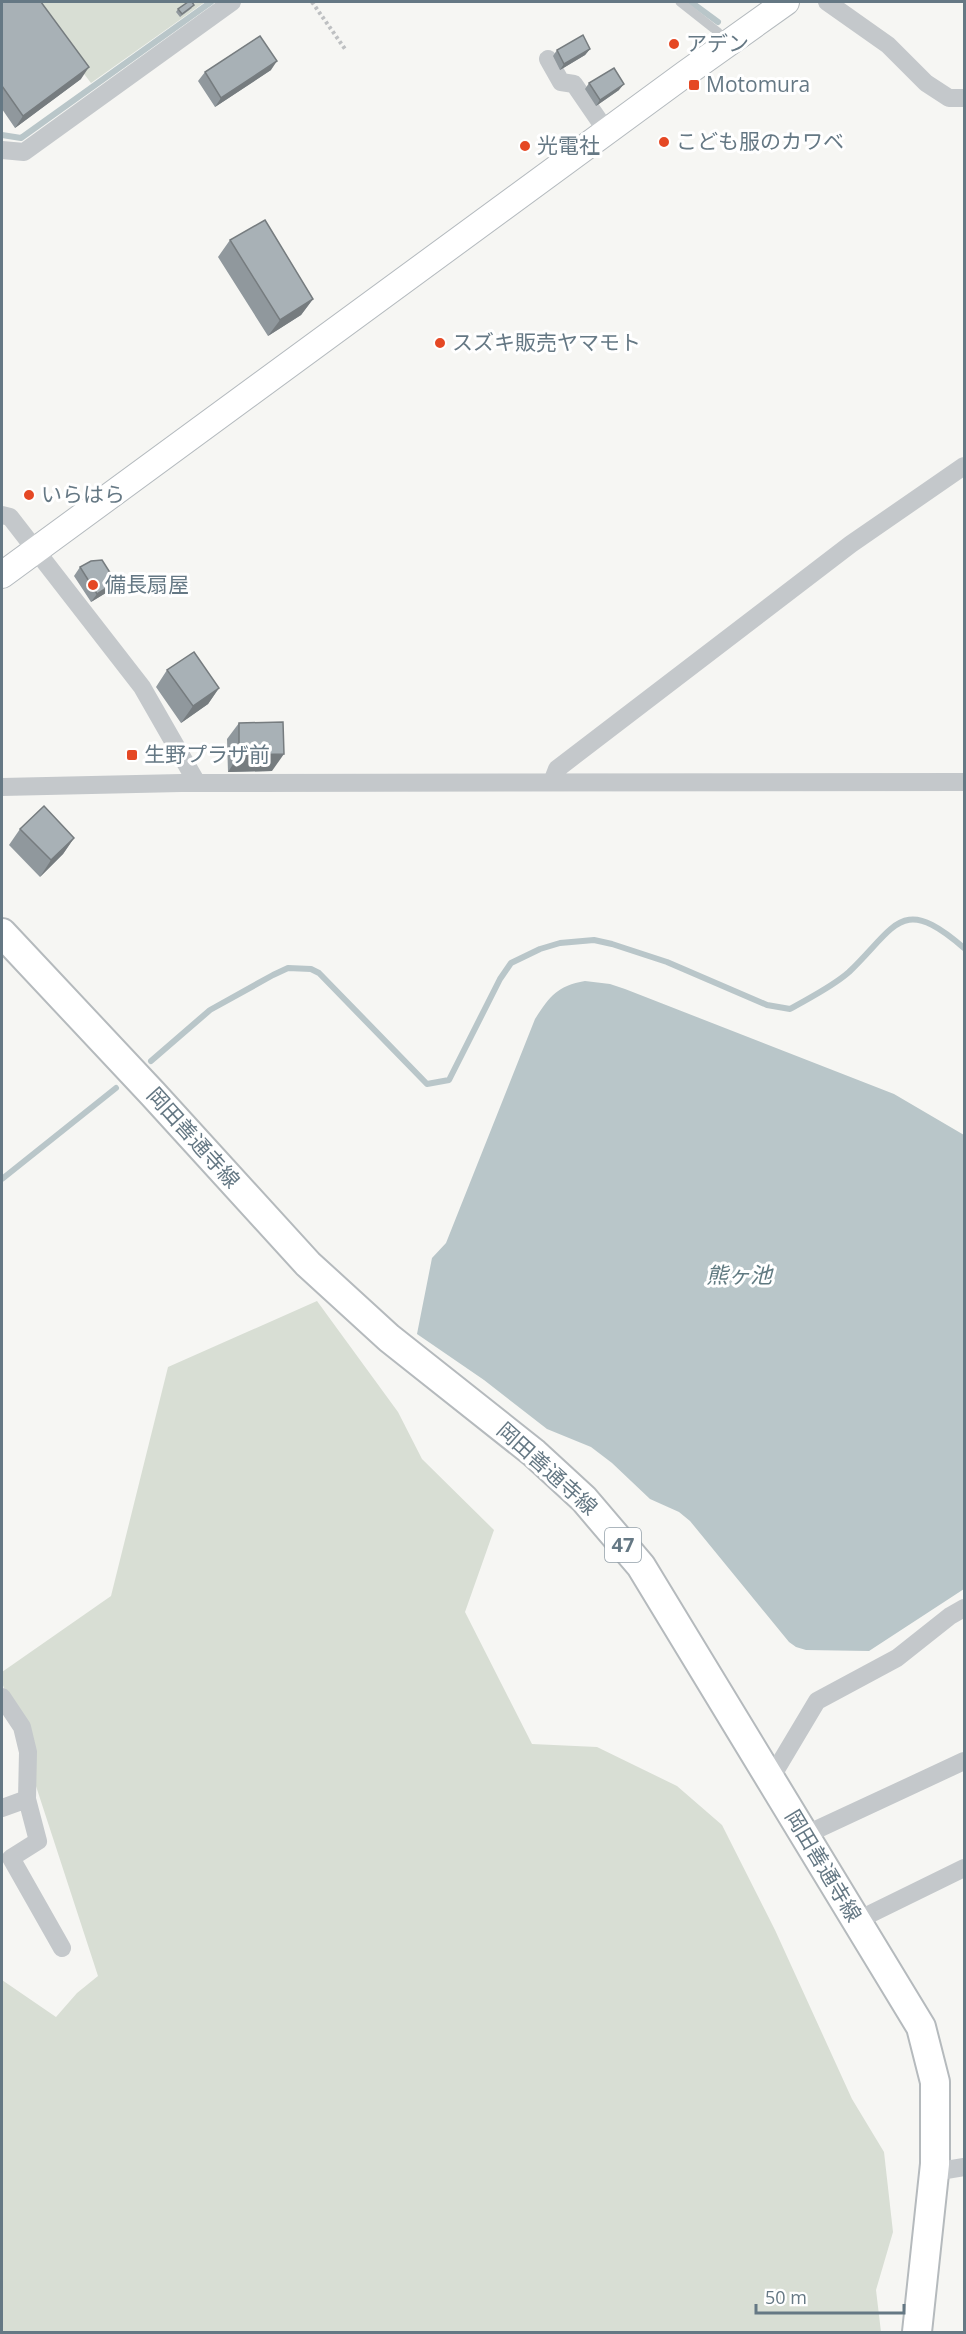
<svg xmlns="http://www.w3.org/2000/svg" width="966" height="2334" viewBox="0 0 966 2334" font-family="'Open Sans','Noto Sans JP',sans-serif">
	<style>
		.green { fill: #d8ded4 }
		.water { fill: #b9c6c9 }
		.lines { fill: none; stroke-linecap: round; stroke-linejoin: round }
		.stream { stroke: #b9c6c9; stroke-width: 6 }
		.secondary-casing { stroke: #b4babe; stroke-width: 28 }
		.primary-casing { stroke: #b5babd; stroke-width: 32 }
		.path { stroke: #bec0c2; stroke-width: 4; stroke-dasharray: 3 3; stroke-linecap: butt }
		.lane { stroke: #c4c8cb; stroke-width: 9 }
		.street { stroke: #c4c8cb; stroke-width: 18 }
		.secondary { stroke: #fff; stroke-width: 26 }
		.primary { stroke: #fff; stroke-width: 28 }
		.wall { fill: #90989d }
		.shaded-wall { fill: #767c7f }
		.building { fill: #a8b1b6; stroke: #767c7f; stroke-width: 1.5 }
		.poi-dot { fill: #e54824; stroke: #fff; stroke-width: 2 }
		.labels { text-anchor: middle; stroke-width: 6; stroke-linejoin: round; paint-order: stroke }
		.shield { fill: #fff; stroke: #93a0a9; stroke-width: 1.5 }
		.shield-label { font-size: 20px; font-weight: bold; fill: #657884 }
		.poi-label { font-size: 21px; fill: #657884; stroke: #fff; text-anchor: start }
		.street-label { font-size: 21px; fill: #657884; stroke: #fff }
		.water-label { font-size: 22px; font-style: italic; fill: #607a81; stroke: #fff }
	</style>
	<rect width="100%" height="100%" fill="#f6f6f3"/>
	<path class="green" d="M 29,2 L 205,2 L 91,83 Z
		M 317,1301 L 398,1412 L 422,1459 L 494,1530 L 465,1612 L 532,1744 L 597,1747 L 677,1786 L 722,1825 L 775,1930 L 852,2099 L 884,2152 L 893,2232 L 876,2290 L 881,2332 L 2,2332 L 2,1980 L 56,2017 L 77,1993 L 98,1976 L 2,1682 L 2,1672 L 111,1596 L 168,1367 Z"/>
	<path class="water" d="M 585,981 L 610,984 L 625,989 L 894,1094 L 964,1135 L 964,1589 L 869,1651 L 806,1650 L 796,1647 L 789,1642 L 690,1521 L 679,1512 L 650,1499 L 612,1463 L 591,1447 L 547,1429 L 484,1380 L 417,1334 L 432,1258 L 446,1243 L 535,1019 C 550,996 557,986 585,981 Z"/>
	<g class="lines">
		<path class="stream" d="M 691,2 L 718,22
			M 2,135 L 21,138 L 211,2
			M 151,1061 L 210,1010 L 273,975 L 288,968 L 311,969 L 319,973 L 427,1084 L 449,1080 L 500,979 L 511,963 L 540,949 L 560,943 L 594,940 L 612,944 L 667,962 L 767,1005 L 790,1009 C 809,998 832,987 849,972 C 896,927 901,893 964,948
			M 2,1179 L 116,1088"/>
		<defs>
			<path id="secondary" d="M 2,575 L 685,74 L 786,2"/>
			<path id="primary" d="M 2,933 L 153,1094 L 308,1264 L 389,1338 L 534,1453 L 584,1499 L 641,1566 L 921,2027 L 935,2082 L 935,2164 L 917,2332"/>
		</defs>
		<use href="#secondary" class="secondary-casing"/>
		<use href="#primary" class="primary-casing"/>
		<path class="path" d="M 312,2 L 345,49"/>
		<path class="lane" d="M 680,2 L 718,32 L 727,43"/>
		<path class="street" d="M 827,2 L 888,45 L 926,83 L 949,98 L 964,98
			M 548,59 L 561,82 L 574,84 L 607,132
			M 2,150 L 24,152 L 232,2
			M 2,515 L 10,517 L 142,687 L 197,783
			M 552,782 L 557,769 L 851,544 L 964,466
			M 2,787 L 181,783 L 964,782
			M 2,1697 L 22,1727 L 28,1752 L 27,1799 L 38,1841 L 11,1858 L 62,1948
			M 771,1778 L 817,1701 L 897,1658 L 950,1616 L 964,1608
			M 2,1808 L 27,1799
			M 805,1835 L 964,1761
			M 856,1921 L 964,1868
			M 934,2172 L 964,2167"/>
		<use href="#secondary" class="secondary"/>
		<use href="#primary" class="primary"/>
	</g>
	<path class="wall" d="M 2,2 L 81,79 L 15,128 L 2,109 Z
		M 192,8 L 180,17 L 176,12 L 178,9 Z
		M 590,49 L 585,55 L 560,70 L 553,56 L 557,50 Z
		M 271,70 L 215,107 L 198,81 L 205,72 Z
		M 589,83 L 619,90 L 596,106 L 585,89 Z
		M 230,240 L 313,299 L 301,315 L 268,336 L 218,257 Z
		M 80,567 L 109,591 L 91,602 L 74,576 Z
		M 167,670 L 219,688 L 208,704 L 181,723 L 156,687 Z
		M 239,723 L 272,771 L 228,772 L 227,739 Z
		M 20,829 L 74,838 L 63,854 L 40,877 L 9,845 Z"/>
	<path class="shaded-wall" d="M 590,49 L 585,55 L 560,70 L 564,64 Z
		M 277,61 L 271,70 L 215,107 L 221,98 Z
		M 89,67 L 81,79 L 15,128 L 23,116 Z
		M 624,84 L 619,90 L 596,106 L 600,100 Z
		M 313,299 L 301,315 L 268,336 L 280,320 Z
		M 116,582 L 109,591 L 91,602 L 97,594 Z
		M 219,688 L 208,704 L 181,723 L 193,706 Z
		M 284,754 L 272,771 L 228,772 L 239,755 Z
		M 74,838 L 63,854 L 40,877 L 51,860 Z"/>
	<path class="building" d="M 2,2 L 41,2 L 89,67 L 23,116 L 2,86 Z
		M 188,2 L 192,2 L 194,5 L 182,14 L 178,9 Z
		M 583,35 L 590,49 L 564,64 L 557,50 Z
		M 260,36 L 277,61 L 221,98 L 205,72 Z
		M 614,68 L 624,84 L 600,100 L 589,83 Z
		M 265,220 L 313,299 L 280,320 L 230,240 Z
		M 102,560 L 116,582 L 97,594 L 80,567 L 91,561 Z
		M 194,652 L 219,688 L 193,706 L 167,670 Z
		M 283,722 L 284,754 L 239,755 L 239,723 Z
		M 44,806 L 74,838 L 51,860 L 20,829 Z"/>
	<g class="poi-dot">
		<circle cx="674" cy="44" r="6"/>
		<rect x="688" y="79" width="12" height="12" rx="3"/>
		<circle cx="664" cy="142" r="6"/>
		<circle cx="525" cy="146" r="6"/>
		<circle cx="440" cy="343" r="6"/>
		<circle cx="29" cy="495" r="6"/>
		<circle cx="93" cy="585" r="6"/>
		<rect x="126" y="749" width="12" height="12" rx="3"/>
	</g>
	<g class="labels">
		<rect class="shield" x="605" y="1528" width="36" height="34" rx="4.5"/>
		<g class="shield-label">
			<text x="623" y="1552">47</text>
		</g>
		<g class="poi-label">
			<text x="686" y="51">アデン</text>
			<text x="706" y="92">Motomura</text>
			<text x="676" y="149">こども服のカワベ</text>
			<text x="537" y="153">光電社</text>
			<text x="452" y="350">スズキ販売ヤマモト</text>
			<text x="41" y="502">いらはら</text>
			<text x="105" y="592">備長扇屋</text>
			<text x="144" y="762">生野プラザ前</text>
		</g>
		<g class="street-label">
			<text transform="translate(193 1138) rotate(48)" y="7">岡田善通寺線</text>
			<text transform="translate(547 1469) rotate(42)" y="7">岡田善通寺線</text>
			<text transform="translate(823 1866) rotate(59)" y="7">岡田善通寺線</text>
		</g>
		<g class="water-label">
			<text x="739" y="1283">熊ヶ池</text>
		</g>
	</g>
	<rect width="966" height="2334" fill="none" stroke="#657884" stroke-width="6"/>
	<path d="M756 2304v9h148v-9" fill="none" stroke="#657884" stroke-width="3"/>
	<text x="765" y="2304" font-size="18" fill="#657884" stroke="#ffffff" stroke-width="4.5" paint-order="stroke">50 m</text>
</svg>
